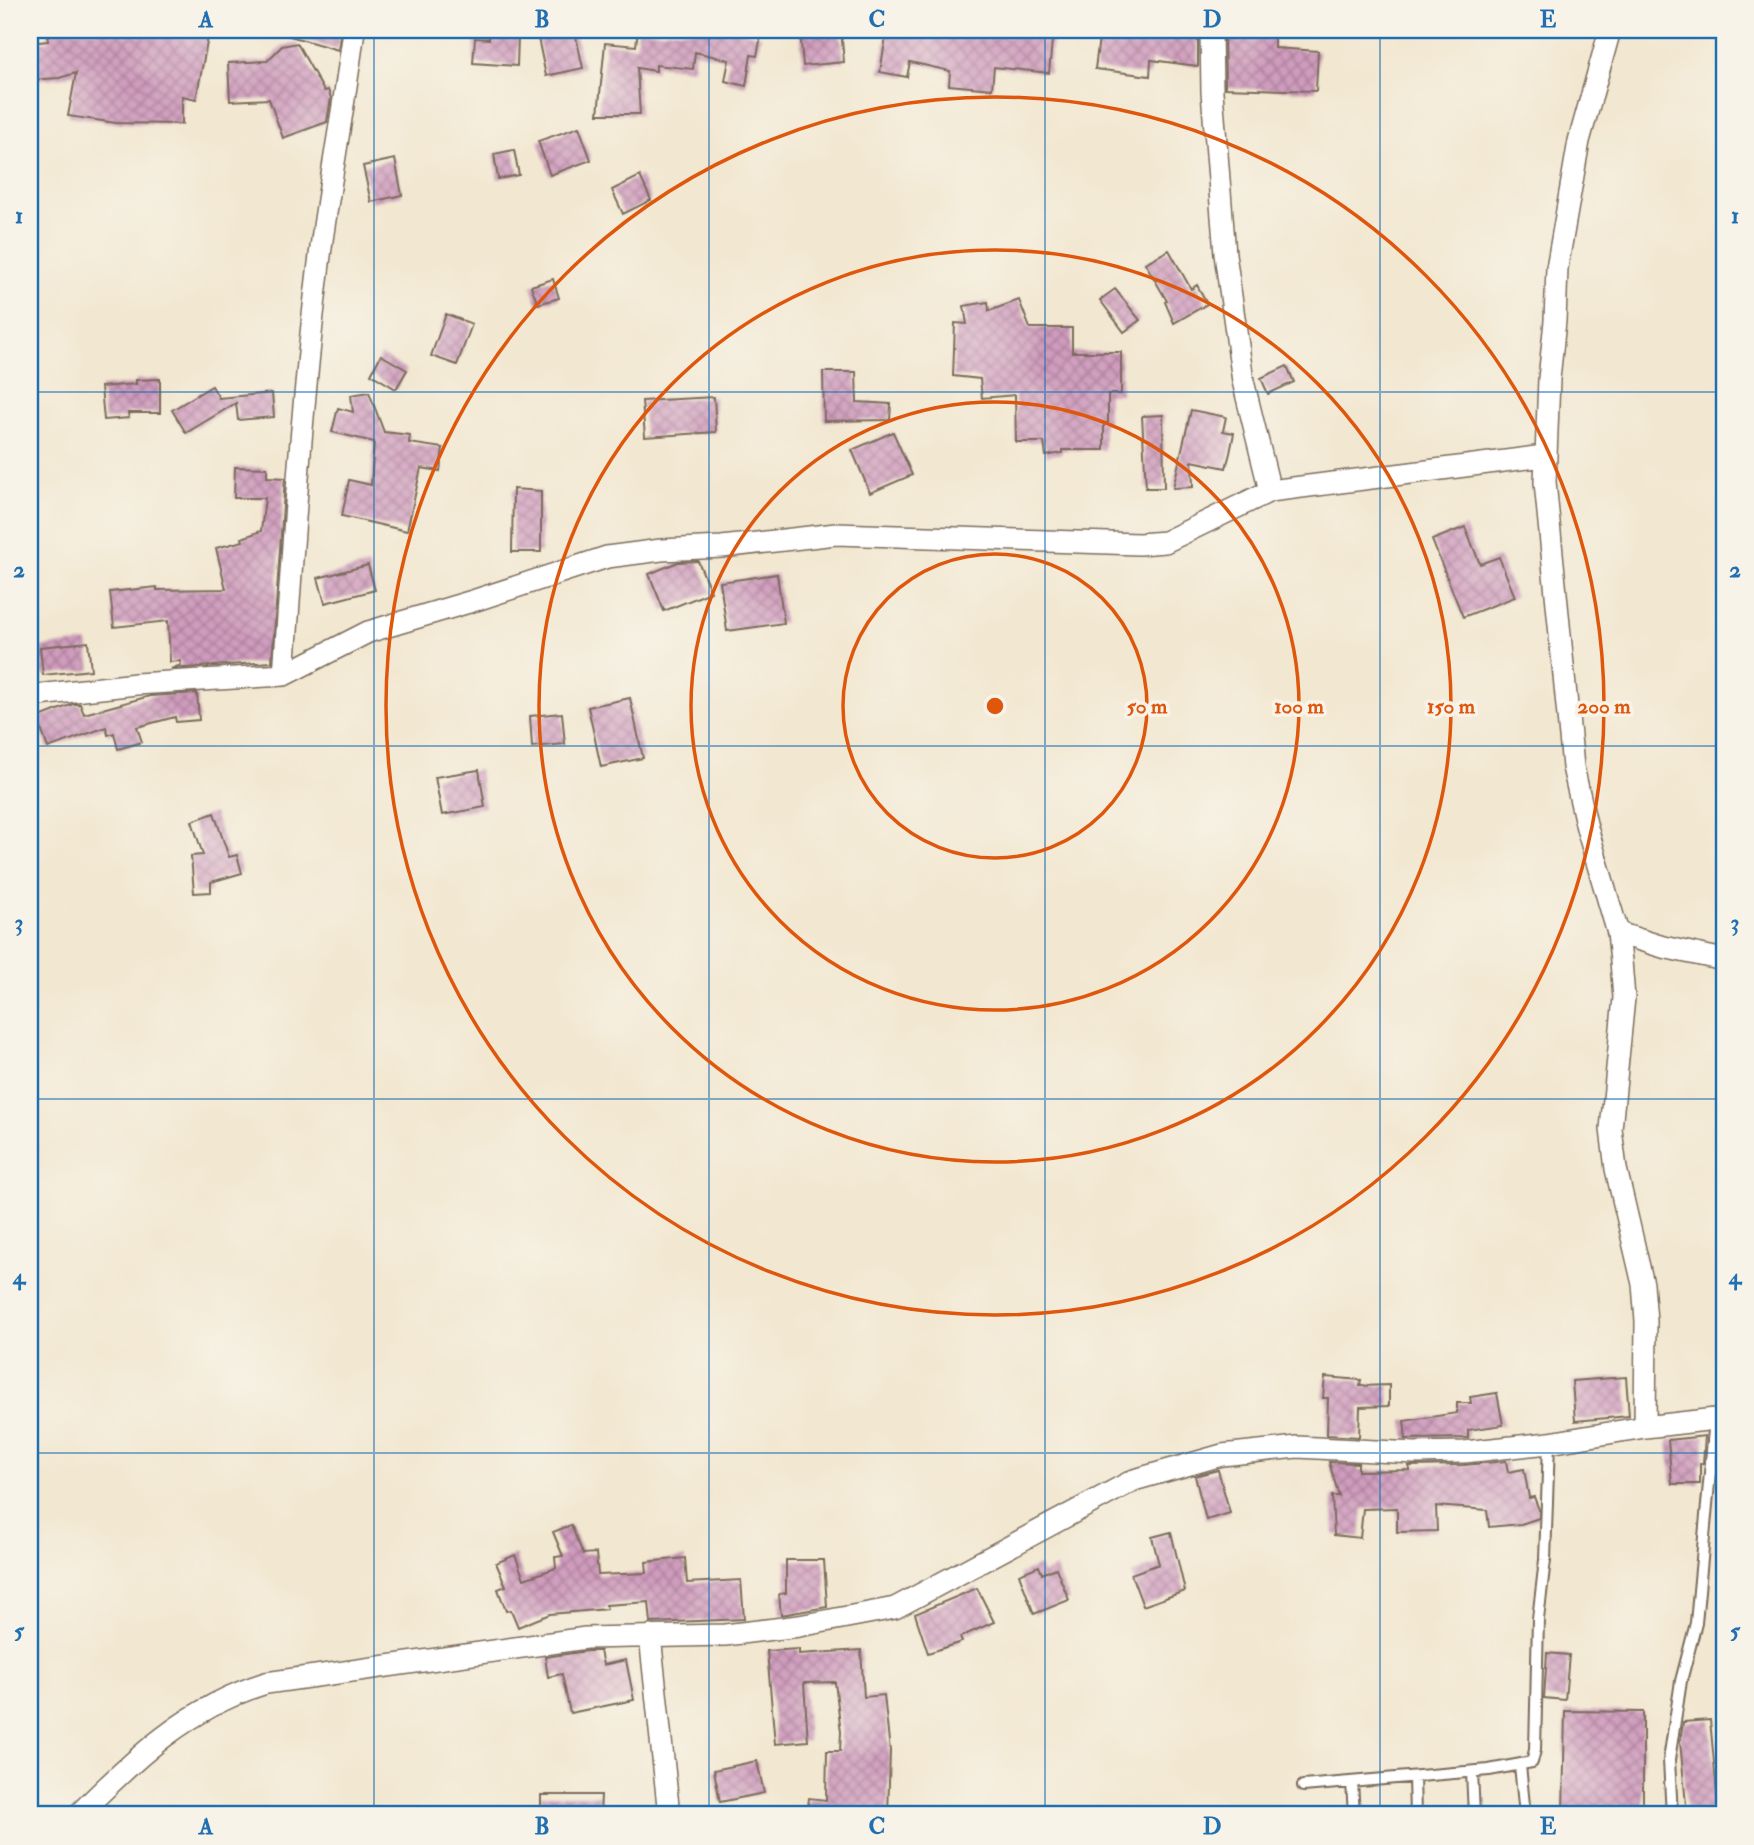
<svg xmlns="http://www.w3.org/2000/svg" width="1754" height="1845" viewBox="0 0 1754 1845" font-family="'IM FELL Double Pica',serif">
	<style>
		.building { fill: url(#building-cross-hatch) }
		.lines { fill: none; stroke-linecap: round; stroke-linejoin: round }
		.lane-casing { stroke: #7b6c5c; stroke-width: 14 }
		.street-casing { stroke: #7b6c5c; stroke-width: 24 }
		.lane { stroke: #fff; stroke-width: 10 }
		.street { stroke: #fff; stroke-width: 21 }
		.grid { fill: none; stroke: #1f6fb2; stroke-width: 2; stroke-opacity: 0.55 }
		.ring { fill: none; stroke: #df570d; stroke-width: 3.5 }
		.centre { fill: #df570d; stroke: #f7f3e8; stroke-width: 3.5 }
		.ring-label { font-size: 21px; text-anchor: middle; font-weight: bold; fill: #df570d; stroke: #f7f3e8; stroke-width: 7; stroke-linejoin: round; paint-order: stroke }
		.neatline { fill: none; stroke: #1f6fb2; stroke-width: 2.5 }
		.grid-label { font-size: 23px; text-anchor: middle; font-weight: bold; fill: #1f6fb2 }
	</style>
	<defs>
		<pattern id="building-cross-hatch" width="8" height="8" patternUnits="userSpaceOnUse" patternTransform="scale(1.75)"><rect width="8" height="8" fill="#d09cbe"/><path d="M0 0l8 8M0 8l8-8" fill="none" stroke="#aa7f9a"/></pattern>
	</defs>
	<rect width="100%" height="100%" fill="#f7f3e8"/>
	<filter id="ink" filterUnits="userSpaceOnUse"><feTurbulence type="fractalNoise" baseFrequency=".0143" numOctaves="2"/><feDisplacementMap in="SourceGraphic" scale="14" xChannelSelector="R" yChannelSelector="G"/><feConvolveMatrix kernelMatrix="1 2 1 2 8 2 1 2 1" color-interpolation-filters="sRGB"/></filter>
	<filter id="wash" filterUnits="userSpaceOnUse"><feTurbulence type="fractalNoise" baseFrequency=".00686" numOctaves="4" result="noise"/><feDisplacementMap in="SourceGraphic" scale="28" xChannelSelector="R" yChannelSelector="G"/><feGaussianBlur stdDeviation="1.57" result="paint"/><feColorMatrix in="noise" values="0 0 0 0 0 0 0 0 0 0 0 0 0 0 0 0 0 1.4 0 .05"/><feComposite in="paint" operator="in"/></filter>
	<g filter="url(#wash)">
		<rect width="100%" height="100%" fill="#f2e7d0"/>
		<g id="blocks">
			<path class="building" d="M 48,30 L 198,30 L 209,32 L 196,99 L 182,96 L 182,124 L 116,123 L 68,116 L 76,73 L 59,78 L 30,80 L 30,43 L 48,41 Z
				M 284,30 L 341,30 L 338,50 L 283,34 Z
				M 638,30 L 664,32 L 664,30 L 746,30 L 745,32 L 761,36 L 757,56 L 751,55 L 746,86 L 725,81 L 729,60 L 695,52 L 693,69 L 656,65 L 656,71 L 637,68 L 640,114 L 598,114 L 605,43 L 636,46 Z
				M 800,30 L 841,30 L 844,62 L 803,66 Z
				M 887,30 L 1053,30 L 1049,73 L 994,67 L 992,89 L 949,85 L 950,71 L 910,62 L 907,77 L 880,72 Z
				M 1100,30 L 1198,30 L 1198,66 L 1151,60 L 1150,76 L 1095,69 Z
				M 1224,30 L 1274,31 L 1274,48 L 1318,51 L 1316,91 L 1225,88 Z
				M 575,32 L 583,68 L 546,76 L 538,38 Z
				M 489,34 L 518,36 L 517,66 L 473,63 L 475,38 L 489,39 Z
				M 297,43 L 324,91 L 328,90 L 331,98 L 327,122 L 283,138 L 269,99 L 230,101 L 228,63 L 267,61 L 282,46 Z
				M 579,127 L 591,160 L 550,175 L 538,141 Z
				M 514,150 L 519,175 L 498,179 L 494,154 Z
				M 395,159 L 402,195 L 371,202 L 363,166 Z
				M 640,176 L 651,200 L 623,214 L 612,190 Z
				M 1169,250 L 1191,289 L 1197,285 L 1207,304 L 1174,323 L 1165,302 L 1167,301 L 1145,263 Z
				M 553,279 L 559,298 L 538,304 L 531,286 Z
				M 1115,289 L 1140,320 L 1124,332 L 1100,300 Z
				M 1019,300 L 1030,328 L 1072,328 L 1072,352 L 1121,352 L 1121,394 L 1108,394 L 1108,423 L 1104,423 L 1104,450 L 1062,450 L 1062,453 L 1046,456 L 1044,442 L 1016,442 L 1015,395 L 982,398 L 980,379 L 953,376 L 955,323 L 967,324 L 964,306 L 988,302 L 989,311 Z
				M 446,314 L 472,324 L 457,365 L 431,356 Z
				M 381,355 L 407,370 L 396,389 L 371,374 Z
				M 1287,366 L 1294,382 L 1268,394 L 1261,378 Z
				M 823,372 L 856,372 L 857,402 L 891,404 L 890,420 L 824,421 Z
				M 160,379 L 160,413 L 128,413 L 129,418 L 104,420 L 101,387 L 136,384 L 136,380 Z
				M 212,386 L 219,398 L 272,393 L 274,417 L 238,420 L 236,403 L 186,433 L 172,410 Z
				M 369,392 L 384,432 L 410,435 L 409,443 L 443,448 L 440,471 L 421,468 L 407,531 L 342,516 L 349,480 L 371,485 L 374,442 L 332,432 L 338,408 L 353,412 L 351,395 Z
				M 714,397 L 716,432 L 645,437 L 642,401 Z
				M 1191,410 L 1226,417 L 1223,431 L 1234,433 L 1230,453 L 1226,468 L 1192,461 L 1193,487 L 1173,488 Z
				M 1163,415 L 1164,488 L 1146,488 L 1142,416 Z
				M 893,432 L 912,475 L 870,493 L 852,450 Z
				M 235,467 L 267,468 L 267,477 L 285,478 L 272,662 L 171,669 L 181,665 L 180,661 L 170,662 L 168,621 L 114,627 L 110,592 L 157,587 L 157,590 L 226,589 L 216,548 L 243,541 L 242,538 L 261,531 L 265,498 L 234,498 Z
				M 513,489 L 541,491 L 541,552 L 512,552 Z
				M 1465,527 L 1480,564 L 1499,557 L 1515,597 L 1463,617 L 1432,540 Z
				M 698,561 L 711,592 L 664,611 L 649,574 L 678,562 Z
				M 368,565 L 375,590 L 325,603 L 318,578 Z
				M 777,574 L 784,623 L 727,631 L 720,582 Z
				M 88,642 L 91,670 L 43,675 L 40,647 Z
				M 197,693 L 199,720 L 176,722 L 175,717 L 137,727 L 142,742 L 118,749 L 114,733 L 108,735 L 106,727 L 48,748 L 37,718 L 73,704 L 80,704 L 84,714 L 150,696 Z
				M 630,698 L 643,758 L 601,767 L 588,707 Z
				M 562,713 L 565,744 L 532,747 L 530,716 Z
				M 479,770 L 485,807 L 442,815 L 435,777 Z
				M 214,813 L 229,857 L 237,855 L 242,873 L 211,882 L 211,892 L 194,893 L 191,856 L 203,855 L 192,821 Z
				M 1325,1377 L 1361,1380 L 1360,1386 L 1389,1385 L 1389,1406 L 1360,1407 L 1359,1437 L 1327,1435 L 1328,1398 L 1323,1398 Z
				M 1626,1377 L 1629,1416 L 1575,1421 L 1572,1381 Z
				M 1497,1393 L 1503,1425 L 1468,1430 L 1468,1438 L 1406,1439 L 1404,1421 L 1457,1413 L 1457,1403 L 1471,1403 L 1470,1397 Z
				M 1705,1436 L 1703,1463 L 1700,1464 L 1700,1484 L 1672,1484 L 1668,1440 Z
				M 1506,1461 L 1508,1472 L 1524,1469 L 1529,1498 L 1534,1497 L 1539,1510 L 1539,1518 L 1521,1524 L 1489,1527 L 1487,1510 L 1436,1506 L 1437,1531 L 1397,1532 L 1397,1508 L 1363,1509 L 1360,1538 L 1334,1535 L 1332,1496 L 1339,1496 L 1329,1462 L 1358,1463 L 1358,1471 L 1410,1470 L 1409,1466 L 1464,1465 Z
				M 1218,1470 L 1230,1513 L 1206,1520 L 1195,1476 Z
				M 571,1525 L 583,1554 L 596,1553 L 598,1575 L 647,1573 L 646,1562 L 685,1558 L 687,1583 L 741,1580 L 744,1619 L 651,1623 L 649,1602 L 606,1605 L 607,1609 L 550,1614 L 518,1627 L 511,1610 L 506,1611 L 498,1589 L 506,1586 L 496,1563 L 515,1555 L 524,1579 L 556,1568 L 555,1557 L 563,1556 L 553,1532 Z
				M 1171,1532 L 1185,1591 L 1143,1606 L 1131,1574 L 1159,1564 L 1152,1537 Z
				M 786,1560 L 824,1560 L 827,1607 L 781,1615 L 779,1594 L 786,1593 Z
				M 1039,1566 L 1042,1574 L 1056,1568 L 1069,1600 L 1034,1614 L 1019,1574 Z
				M 977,1588 L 994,1622 L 960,1637 L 962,1642 L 928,1653 L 915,1614 Z
				M 799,1649 L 799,1654 L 861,1650 L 864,1697 L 884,1695 L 890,1751 L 888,1815 L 807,1815 L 809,1798 L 826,1800 L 827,1751 L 840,1751 L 841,1732 L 835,1682 L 804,1683 L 808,1741 L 775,1744 L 767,1651 Z
				M 587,1651 L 600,1651 L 603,1665 L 626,1660 L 634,1700 L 570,1713 L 562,1674 L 548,1677 L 545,1657 Z
				M 1547,1653 L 1569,1655 L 1565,1700 L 1544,1698 Z
				M 1565,1711 L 1643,1712 L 1643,1815 L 1563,1815 Z
				M 1710,1720 L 1719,1815 L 1687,1815 L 1680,1741 L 1683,1722 Z
				M 757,1761 L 764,1793 L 720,1802 L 714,1770 Z
				M 541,1795 L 601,1795 L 600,1815 L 541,1815 Z"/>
		</g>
	</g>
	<g filter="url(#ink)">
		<use href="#blocks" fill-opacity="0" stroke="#7b6c5c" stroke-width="2"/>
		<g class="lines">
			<defs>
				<path id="lane" d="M 1520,1765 L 1525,1815
					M 1472,1772 L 1474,1815
					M 1414,1777 L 1415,1815
					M 1352,1782 L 1354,1815
					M 1303,1786 L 1489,1770 L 1532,1762 L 1535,1750 L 1538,1619 L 1545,1560 L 1549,1443
					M 1672,1815 L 1669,1760 L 1681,1681 L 1696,1623 L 1715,1419"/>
				<path id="street" d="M 1211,30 L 1212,92 L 1225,254 L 1243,381 L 1270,491
					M 1610,30 L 1579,141 L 1557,268 L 1555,321 L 1549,379 L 1545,482 L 1573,767 L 1587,828 L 1618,933 L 1621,961 L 1624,998 L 1611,1129 L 1616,1169 L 1643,1284 L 1646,1321 L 1645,1427
					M 284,675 C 294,530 303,385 322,240 C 332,170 345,100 354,30
					M 30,696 L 136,684 L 284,675 L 368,632 L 476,600 L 607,557 L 661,550 L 722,547 L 836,534 L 1139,544 L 1165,542 L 1270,491 L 1544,456
					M 1618,933 L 1663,947 L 1724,960
					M 650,1636 L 669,1815
					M 78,1815 C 134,1759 188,1707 266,1683 L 586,1638 L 725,1635 L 799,1626 L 895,1608 L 1134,1480 L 1222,1455 L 1297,1447 L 1415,1453 L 1464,1452 L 1549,1443 L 1645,1427 L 1724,1418"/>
			</defs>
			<use href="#lane" class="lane-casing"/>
			<use href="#street" class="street-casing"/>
			<use href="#lane" class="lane"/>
			<use href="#street" class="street"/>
		</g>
	</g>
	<path class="grid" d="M 374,30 L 374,1815M 709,30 L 709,1815M 1045,30 L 1045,1815M 1380,30 L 1380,1815M 30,392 L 1724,392M 30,746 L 1724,746M 30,1099 L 1724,1099M 30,1453 L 1724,1453"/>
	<g class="ring">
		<circle cx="995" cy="706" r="152"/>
		<circle cx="995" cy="706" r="304"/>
		<circle cx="995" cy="706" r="456"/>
		<circle cx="995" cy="706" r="609"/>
	</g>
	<circle cx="995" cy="706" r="10" class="centre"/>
	<g class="ring-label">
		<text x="1147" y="713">50 m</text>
		<text x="1299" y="713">100 m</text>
		<text x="1451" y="713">150 m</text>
		<text x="1604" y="713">200 m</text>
	</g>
	<rect width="1754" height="1845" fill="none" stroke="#f7f3e8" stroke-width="77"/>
	<rect x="38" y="38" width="1678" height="1768" class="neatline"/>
	<g class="grid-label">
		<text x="206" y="27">A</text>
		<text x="542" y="27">B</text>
		<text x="877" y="27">C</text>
		<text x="1212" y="27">D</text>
		<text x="1548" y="27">E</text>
		<text x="19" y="223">1</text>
		<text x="1735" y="223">1</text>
		<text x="19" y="577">2</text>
		<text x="1735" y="577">2</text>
		<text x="19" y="930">3</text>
		<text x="1735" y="930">3</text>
		<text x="19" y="1284">4</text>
		<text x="1735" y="1284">4</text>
		<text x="19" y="1638">5</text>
		<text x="1735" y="1638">5</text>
		<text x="206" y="1834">A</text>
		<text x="542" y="1834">B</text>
		<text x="877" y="1834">C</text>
		<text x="1212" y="1834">D</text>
		<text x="1548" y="1834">E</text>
	</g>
</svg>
